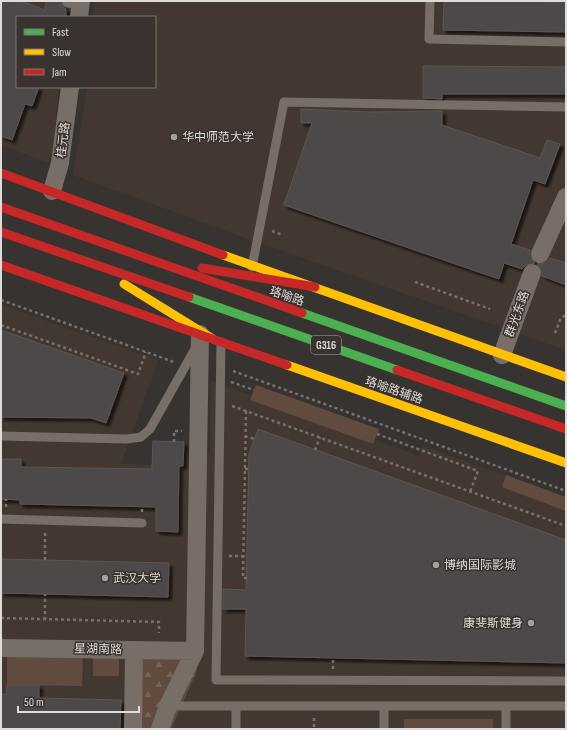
<svg xmlns="http://www.w3.org/2000/svg" width="567" height="730" viewBox="0 0 567 730" font-family="'Sofia Sans Condensed','Noto Sans SC',sans-serif">
	<style>
		.built { fill: #433831 }
		.grass { fill: #614b3e }
		.forest { fill: url(#forest-firs) }
		.building { fill: #4d4a48; stroke: #595654; filter: url(#shadow) }
		.lines { fill: none; stroke-linecap: round; stroke-linejoin: round }
		.path { stroke: #77706c; stroke-width: 2.5; stroke-dasharray: 3 3; stroke-linecap: butt }
		.lane { stroke: #776e67; stroke-width: 9 }
		.street { stroke: #776e67; stroke-width: 18 }
		.fast { stroke: #4caf50; stroke-width: 9 }
		.slow { stroke: #ffc107; stroke-width: 9 }
		.jam { stroke: #c62828; stroke-width: 9 }
		.poi-dot { fill: #a4a09e; stroke: #39322e; stroke-width: 1.5 }
		.labels { text-anchor: middle; stroke-width: 3; stroke-linejoin: round; paint-order: stroke }
		.shield { fill: #39322e; stroke: #ada8a5; stroke-width: 1 }
		.shield-label { font-size: 11px; font-weight: bold; fill: #dfdbd8 }
		.poi-label { font-size: 12px; fill: #dfdbd8; stroke: #39322e; text-anchor: start }
		.street-label { font-size: 12px; fill: #dfdbd8; stroke: #39322e }
	</style>
	<defs>
		<pattern id="forest-firs" width="22" height="20" patternUnits="userSpaceOnUse"><rect width="22" height="20" fill="#614b3e"/><path d="M5 1l3.5 6h-7zM16 11l3.5 6h-7z" fill="#776459"/></pattern>
		<filter id="shadow"><feDropShadow dx="3.5" dy="3.5" stdDeviation="1" flood-color="#0009"/></filter>
	</defs>
	<rect width="100%" height="100%" fill="#363331"/>
	<path class="built" d="M 1,1 L 67,1 L 66,17 L 17,17 L 17,87 L 59,87 L 53,150 L 48,163 L 1,145 Z
		M 94,1 L 566,1 L 566,350 L 251,240 L 73,175 L 87,87 L 155,87 L 155,17 L 93,17 Z
		M 1,305 L 158,360 L 121,464 L 183,466 L 184,453 L 210,453 L 211,381 L 252,396 L 250,400 L 373,444 L 375,440 L 419,456 L 423,446 L 566,497 L 566,729 L 1,729 Z"/>
	<path class="grass" d="M 256,385 L 379,429 L 373,444 L 250,400 Z
		M 506,475 L 566,497 L 566,511 L 502,487 Z
		M 7,654 L 83,655 L 82,686 L 7,685 Z
		M 93,655 L 119,656 L 119,676 L 93,676 Z
		M 404,719 L 493,719 L 493,729 L 404,729 Z"/>
	<path class="forest" d="M 142,659 L 197,660 L 197,671 L 171,729 L 141,729 Z"/>
	<path class="building" d="M 1,1 L 21,1 L 45,10 L 46,1 L 62,1 L 62,6 L 66,9 L 66,17 L 17,17 L 17,87 L 39,87 L 32,106 L 25,104 L 12,140 L 1,136 Z
		M 444,1 L 566,2 L 566,32 L 443,30 Z
		M 423,66 L 566,67 L 566,94 L 442,94 L 442,99 L 423,98 Z
		M 301,109 L 369,112 L 442,111 L 442,125 L 540,158 L 547,140 L 560,144 L 545,184 L 533,180 L 511,244 L 530,250 L 530,255 L 535,263 L 526,265 L 522,269 L 504,263 L 499,279 L 284,205 L 312,123 L 301,123 Z
		M 550,258 L 566,263 L 566,285 L 542,276 L 542,271 L 537,264 L 546,263 Z
		M 1,330 L 124,373 L 106,423 L 91,418 L 1,417 Z
		M 258,429 L 566,540 L 566,663 L 245,656 L 246,609 L 223,609 L 223,589 L 246,590 L 249,454 Z
		M 153,441 L 184,442 L 183,466 L 179,466 L 178,532 L 156,531 L 156,507 L 20,504 L 20,500 L 1,499 L 1,459 L 21,459 L 21,467 L 152,469 Z
		M 1,559 L 169,563 L 168,597 L 1,593 Z
		M 7,685 L 39,685 L 39,698 L 121,700 L 120,729 L 1,729 L 1,694 L 6,695 Z"/>
	<g class="lines">
		<path class="path" d="M 272,231 L 283,235
			M 415,282 L 490,309
			M 1,300 L 174,362
			M 1,325 L 138,374 L 146,352
			M 555,333 L 561,318 L 566,315
			M 233,371 L 566,491
			M 231,382 L 254,390
			M 232,406 L 566,526
			M 246,411 L 243,578 L 247,578
			M 377,434 L 478,471 L 470,492
			M 245,436 L 255,439
			M 174,442 L 174,431 L 182,431
			M 315,450 L 320,437
			M 245,469 L 249,469
			M 6,507 L 6,499
			M 142,512 L 142,506
			M 229,556 L 243,556
			M 45,560 L 45,532
			M 1,618 L 159,622 L 159,633
			M 45,620 L 45,594
			M 333,669 L 333,658
			M 314,718 L 314,729"/>
		<path class="lane" d="M 430,1 L 429,39 L 566,42
			M 67,3 L 80,4
			M 252,267 L 284,102 L 566,107
			M 221,342 L 216,680 L 566,681
			M 1,436 L 127,439 L 141,437 L 150,429 L 196,347
			M 1,519 L 142,523
			M 168,706 L 566,706
			M 384,706 L 384,729
			M 506,706 L 506,729
			M 236,729 L 236,706"/>
		<path class="street" d="M 79,17 L 81,1
			M 52,191 L 60,163 L 70,87
			M 540,254 L 566,197
			M 502,355 L 532,273
			M 1,648 L 195,651
			M 133,729 L 134,650
			M 160,729 L 168,706 L 195,651 L 200,334"/>
		<path class="fast" d="M 189,297 L 397,370
			M 302,313 L 566,406"/>
		<path class="slow" d="M 223,255 L 566,377
			M 124,284 L 213,339
			M 287,365 L 566,463"/>
		<path class="jam" d="M 1,173 L 223,255
			M 1,207 L 302,313
			M 1,232 L 189,297
			M 1,265 L 287,365
			M 202,268 L 315,287
			M 397,370 L 566,429"/>
	</g>
	<g class="poi-dot">
		<circle cx="174" cy="137" r="4"/>
		<circle cx="436" cy="565" r="4"/>
		<circle cx="105" cy="578" r="4"/>
		<circle cx="531" cy="623" r="4"/>
	</g>
	<g class="labels">
		<rect class="shield" x="311" y="336" width="30" height="18" rx="3"/>
		<g class="shield-label">
			<text x="326" y="349">G316</text>
		</g>
		<g class="poi-label">
			<text x="182" y="141">华中师范大学</text>
			<text x="444" y="569">博纳国际影城</text>
			<text x="113" y="582">武汉大学</text>
			<text x="523" y="627" text-anchor="end">康斐斯健身</text>
		</g>
		<g class="street-label">
			<text transform="translate(63 140) rotate(-83)" y="4">桂元路</text>
			<text transform="translate(287 296) rotate(19)" y="4">珞喻路</text>
			<text transform="translate(517 314) rotate(-70)" y="4">群光东路</text>
			<text transform="translate(394 390) rotate(19)" y="4">珞喻路辅路</text>
			<text transform="translate(98 649) rotate(1)" y="4">星湖南路</text>
		</g>
	</g>
	<rect width="567" height="730" fill="none" stroke="#dfdbd8" stroke-width="4"/>
	<rect x="16" y="16" width="140" height="72" fill="#39322e" stroke="#7b7672"/>
	<rect x="24" y="29" width="20" height="6" fill="#4caf50" stroke="#7b7672"/>
	<text x="52" y="36" font-size="12" fill="#dfdbd8">Fast</text>
	<rect x="24" y="49" width="20" height="6" fill="#ffc107" stroke="#7b7672"/>
	<text x="52" y="56" font-size="12" fill="#dfdbd8">Slow</text>
	<rect x="24" y="69" width="20" height="6" fill="#c62828" stroke="#7b7672"/>
	<text x="52" y="76" font-size="12" fill="#dfdbd8">Jam</text>
	<path d="M18 706v6h121v-6" fill="none" stroke="#dfdbd8" stroke-width="2"/>
	<text x="24" y="706" font-size="12" fill="#dfdbd8" stroke="#39322e" stroke-width="3" paint-order="stroke">50 m</text>
</svg>
